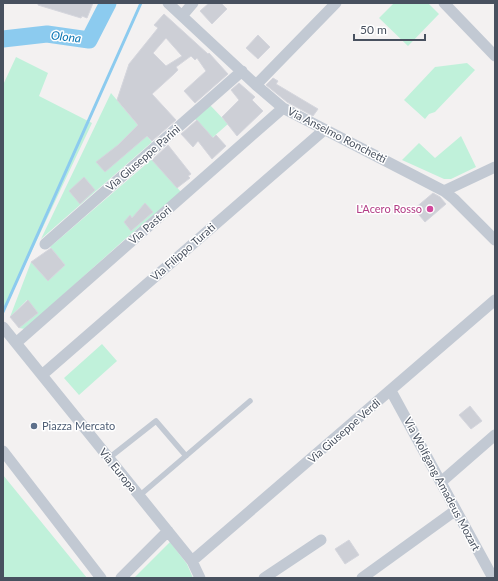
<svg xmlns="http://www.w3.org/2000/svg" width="498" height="581" viewBox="0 0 498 581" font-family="Lato,sans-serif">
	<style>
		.green { fill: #c0f1da }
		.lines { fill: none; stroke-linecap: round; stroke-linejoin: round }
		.stream { stroke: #8ccbef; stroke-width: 3 }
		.river { stroke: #8ccbef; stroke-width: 17 }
		.building { fill: #cdcfd6; stroke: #d5d6dd; fill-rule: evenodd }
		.lane { stroke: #c2c9d3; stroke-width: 5.5 }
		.street { stroke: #c2c9d3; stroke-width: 11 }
		.hotel-dot { fill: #d1479c; stroke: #fff; stroke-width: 1.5 }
		.service-dot { fill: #5c6f8a; stroke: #fff; stroke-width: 1.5 }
		.labels { text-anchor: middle; stroke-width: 3; stroke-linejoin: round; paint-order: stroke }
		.street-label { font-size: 11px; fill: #48515f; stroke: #fff }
		.hotel-label { font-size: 11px; fill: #b23c85; stroke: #fff; text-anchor: end }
		.service-label { font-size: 11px; fill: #4e5e75; stroke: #fff; text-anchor: start }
		.water-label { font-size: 12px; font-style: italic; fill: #0974b2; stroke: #fff }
	</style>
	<rect width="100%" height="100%" fill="#f3f1f1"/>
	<path class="green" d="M 394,3 L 428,3 L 439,14 L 408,46 L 379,18 Z
		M 16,57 L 48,73 L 39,96 L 92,123 L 3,312 L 3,85 Z
		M 467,63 L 475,70 L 435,112 L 429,114 L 425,119 L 404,100 L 435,67 Z
		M 111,93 L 152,142 L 41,239 Z
		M 210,105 L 228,124 L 212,138 L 195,119 Z
		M 461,136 L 476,167 L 451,179 L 444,179 L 402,160 L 419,143 L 435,158 Z
		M 152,159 L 181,192 L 124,240 L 25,329 L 19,328 L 38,313 L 27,300 L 10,317 L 31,262 L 48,281 L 65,265 L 50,247 Z
		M 102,344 L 117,361 L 79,395 L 64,378 Z
		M 3,475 L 87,578 L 3,578 Z
		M 170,542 L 187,564 L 193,578 L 134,578 Z"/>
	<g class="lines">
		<path class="stream" d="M 3,312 L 141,3"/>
		<path class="river" d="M 3,39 L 47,34 L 89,40 L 108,3"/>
	</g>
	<path class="building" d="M 38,3 L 93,3 L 87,18 L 82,16 L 81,18 L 38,5 Z
		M 209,3 L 221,3 L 227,9 L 212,24 L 200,11 Z
		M 164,14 L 208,54 L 209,53 L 228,74 L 195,103 L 184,91 L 206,71 L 197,58 L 195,60 L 191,56 L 176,67 L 178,70 L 174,74 L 152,94 L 176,120 L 152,141 L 147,136 L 105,172 L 96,162 L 118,145 L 138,125 L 117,100 L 129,64 L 158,28 L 154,25 ZM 166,38 L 182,56 L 166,66 L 153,53 Z
		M 258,35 L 270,47 L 258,59 L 246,48 Z
		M 273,78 L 278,81 L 276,84 L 318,109 L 313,116 L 287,102 L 266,85 Z
		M 239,83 L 255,97 L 252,100 L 263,111 L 237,136 L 222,117 L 239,100 L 231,90 Z
		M 197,120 L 213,138 L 216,135 L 226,146 L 212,159 L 198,141 L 193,147 L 181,134 Z
		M 168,145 L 191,174 L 188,176 L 190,178 L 177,188 L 152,160 Z
		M 84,177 L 95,190 L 80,204 L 69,191 Z
		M 433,193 L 440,197 L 446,204 L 425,222 L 414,209 Z
		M 145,203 L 153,212 L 131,231 L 124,222 L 130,215 L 132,218 Z
		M 51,248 L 65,265 L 48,281 L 31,262 Z
		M 28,300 L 38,313 L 19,328 L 10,317 Z
		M 470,406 L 482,421 L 471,429 L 459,415 Z
		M 349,540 L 359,555 L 345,564 L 335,549 Z"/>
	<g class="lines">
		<path class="lane" d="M 109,458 L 156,421 L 186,456
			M 139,496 L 250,401"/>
		<path class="street" d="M 168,3 L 256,85 L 283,108 L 444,191 L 454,199 L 495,240
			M 444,3 L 495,56
			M 182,16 L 193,3
			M 256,85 L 336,3
			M 444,191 L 495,167
			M 45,244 L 242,71
			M 3,327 L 192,561 L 200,578
			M 16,343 L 283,108
			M 42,375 L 324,130
			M 391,391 L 493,578
			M 3,451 L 101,578
			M 441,482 L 495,435
			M 192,561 L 495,300
			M 121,578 L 168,531
			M 264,578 L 321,540
			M 362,578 L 456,510"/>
	</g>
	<circle class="hotel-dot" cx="430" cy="209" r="4"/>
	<circle class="service-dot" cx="34" cy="426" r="4"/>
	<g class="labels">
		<g class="street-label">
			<text transform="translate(337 135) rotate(27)" y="4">Via Anselmo Ronchetti</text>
			<text transform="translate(143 158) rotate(-41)" y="4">Via Giuseppe Parini</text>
			<text transform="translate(150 225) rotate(-41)" y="4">Via Pastori</text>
			<text transform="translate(183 252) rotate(-41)" y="4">Via Filippo Turati</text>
			<text transform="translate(344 431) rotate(-41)" y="4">Via Giuseppe Verdi</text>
			<text transform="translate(118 470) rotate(51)" y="4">Via Europa</text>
			<text transform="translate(442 484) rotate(62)" y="4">Via Wolfgang Amadeus Mozart</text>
		</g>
		<g class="hotel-label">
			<text x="422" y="213">L'Acero Rosso</text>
		</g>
		<g class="service-label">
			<text x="42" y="430">Piazza Mercato</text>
		</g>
		<g class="water-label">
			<text transform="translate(66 37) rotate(7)" y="4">Olona</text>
		</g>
	</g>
	<rect width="498" height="581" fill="none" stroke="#48515f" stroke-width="8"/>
	<path d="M354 34v6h71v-6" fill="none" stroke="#48515f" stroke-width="2"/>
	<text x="360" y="34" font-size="12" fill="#48515f" stroke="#ffffff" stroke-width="3" paint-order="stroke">50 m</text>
</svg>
